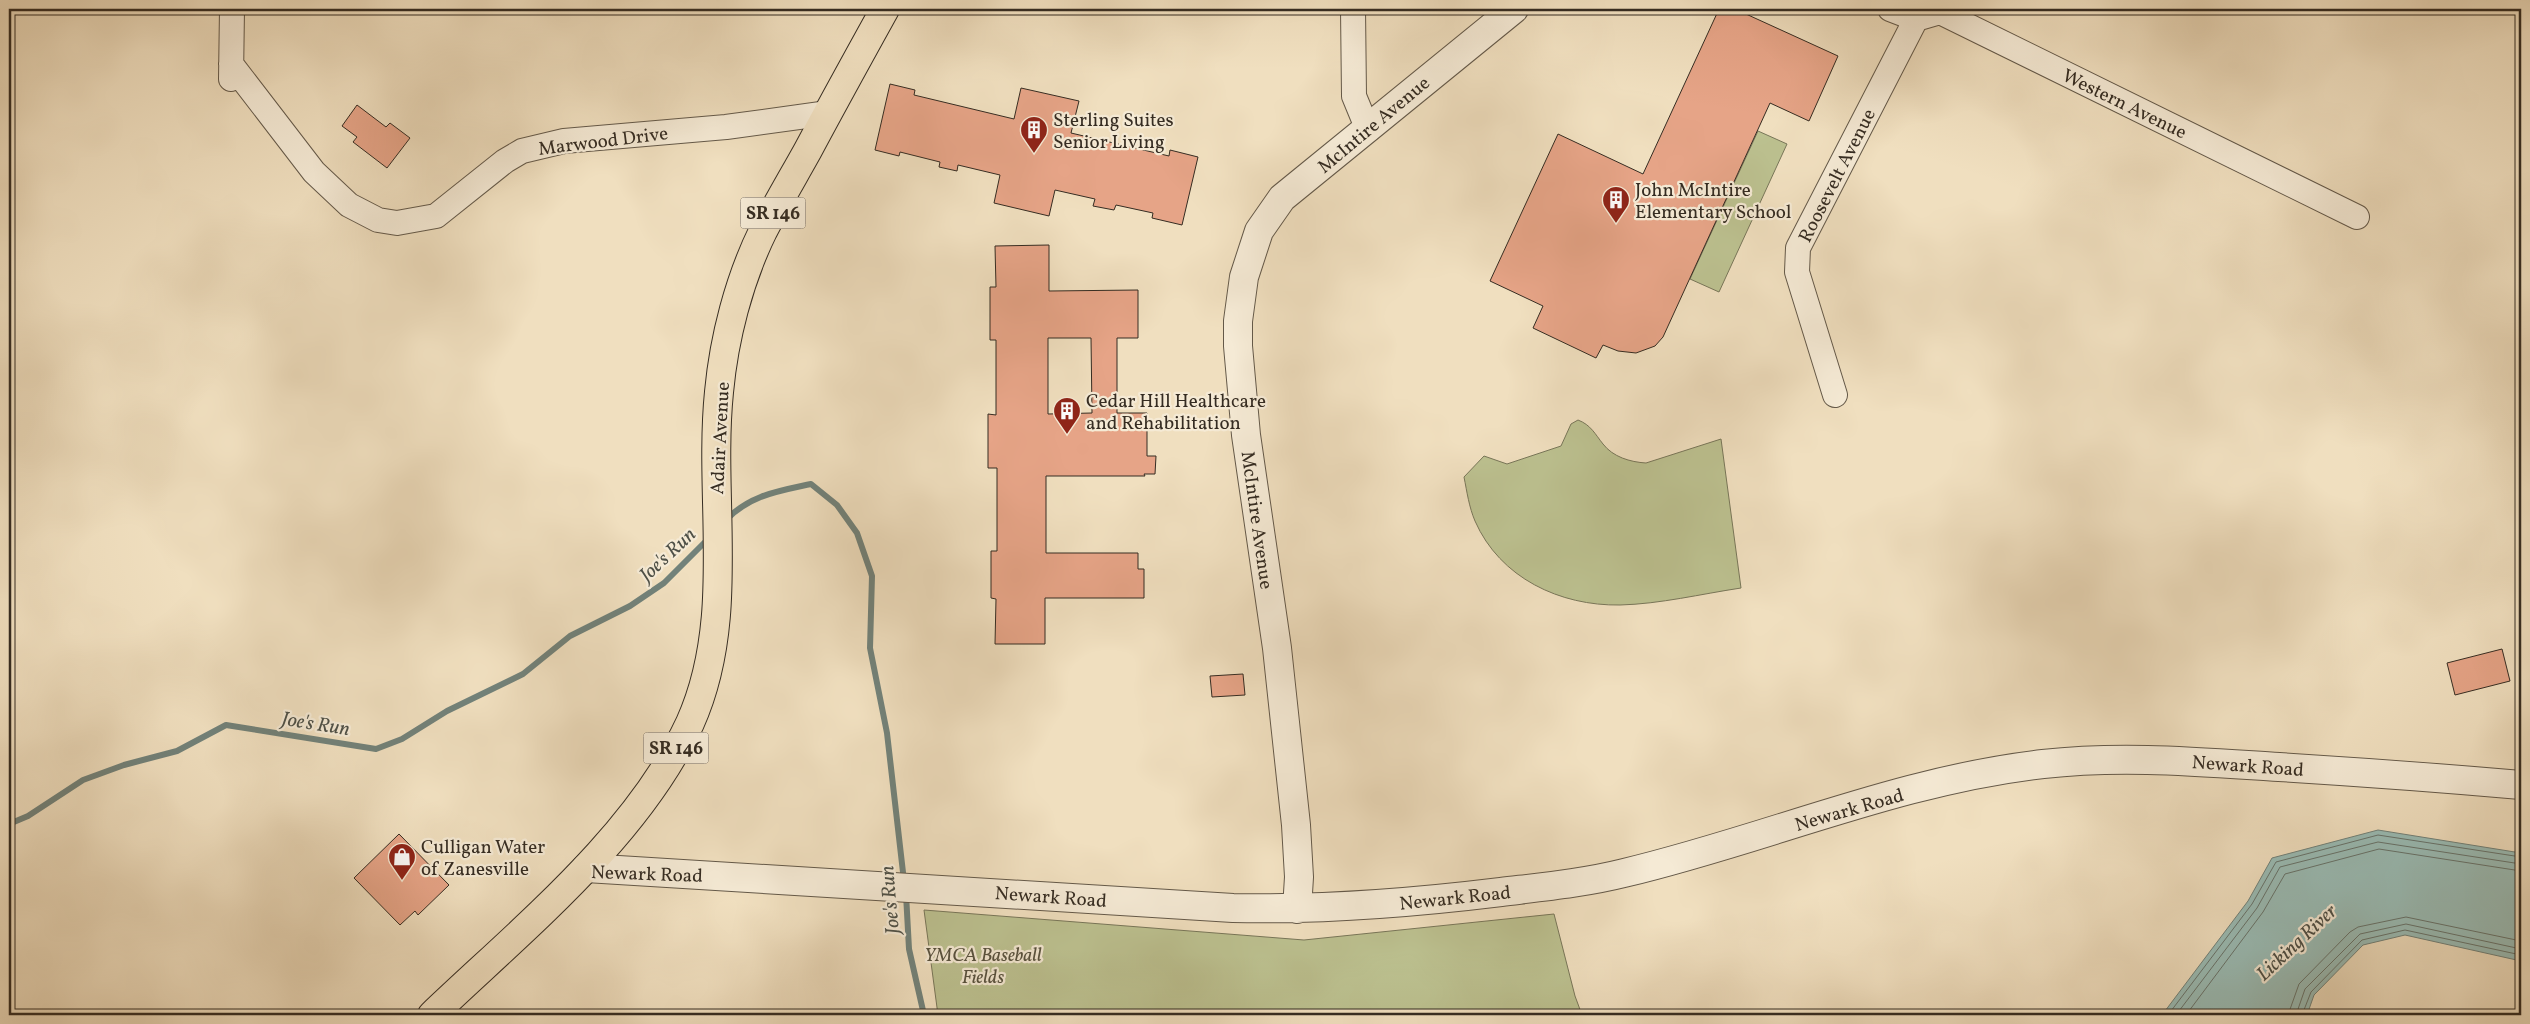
<svg xmlns="http://www.w3.org/2000/svg" width="2530" height="1024" viewBox="0 0 2530 1024" font-family="Vollkorn,serif">
	<style>
		.green { fill: #bcc190; stroke: #787659 }
		.water { fill: #9abcb5; stroke: #72827a }
		.lines { fill: none; stroke-linecap: round; stroke-linejoin: round }
		.shore { stroke: #68746c; stroke-width: 1 }
		.stream { stroke: #72827a; stroke-width: 6 }
		.building { fill: #e6a487; stroke: #352c22; fill-rule: evenodd }
		.minor-casing { stroke: #645949; stroke-width: 26 }
		.tertiary-casing { stroke: #645949; stroke-width: 30 }
		.primary-casing { stroke: #352c22; stroke-width: 30 }
		.minor { stroke: #f5ead5; stroke-width: 24 }
		.tertiary { stroke: #f5ead5; stroke-width: 28 }
		.primary { stroke: #f0dfbf; stroke-width: 28 }
		.labels { text-anchor: middle; stroke-width: 4.5; stroke-linejoin: round; paint-order: stroke }
		.shield { fill: #f5ead5; stroke: #6f6558; stroke-width: 1 }
		.shield-label { font-size: 18px; font-weight: bold; fill: #352c22 }
		.street-label { font-size: 19px; fill: #352c22; stroke: #f5ead5 }
		.poi-label { font-size: 19px; fill: #352c22; stroke: #f5ead5; text-anchor: start }
		.park-label { font-size: 19px; font-style: italic; fill: #57513e; stroke: #f5ead5 }
		.water-label { font-size: 20px; font-style: italic; fill: #4e5047; stroke: #f5ead5 }
	</style>
	<rect width="100%" height="100%" fill="#f0dfbf"/>
	<filter id="stains"><feTurbulence type="fractalNoise" baseFrequency=".004" numOctaves="4"/><feColorMatrix values="0 0 0 0 .2 0 0 0 0 .09 0 0 0 0 .02 0 0 0 .5 -.17"/></filter>
	<radialGradient id="worn" r=".72"><stop offset=".6" stop-color="#630" stop-opacity="0"/><stop offset="1" stop-color="#630" stop-opacity=".3"/></radialGradient>
	<path class="green" d="M 1758,131 L 1787,144 L 1719,292 L 1690,279 Z
		M 1578,420 C 1591,425 1595,434 1603,444 C 1613,457 1630,462 1646,463 L 1721,439 L 1741,588 C 1701,594 1660,604 1620,605 C 1560,606 1500,578 1475,521 C 1469,507 1467,492 1464,477 L 1484,456 L 1507,464 L 1561,446 L 1571,424 Z
		M 924,910 L 1304,940 L 1554,914 L 1575,996 L 1582,1015 L 938,1015 Z"/>
	<path class="water" d="M 2378,830 L 2521,853 L 2521,961 L 2405,935 L 2363,945 L 2314,995 L 2307,1015 L 2162,1015 L 2248,901 L 2272,858 Z"/>
	<g class="lines">
		<path class="shore" d="M 2168,1015 L 2252,904 L 2276,862 L 2378,835 L 2521,857
			M 2176,1015 L 2257,908 L 2280,867 L 2378,842 L 2521,864
			M 2186,1015 L 2263,912 L 2285,874 L 2379,849 L 2521,871
			M 2288,1015 L 2299,984 L 2350,932 L 2358,927 L 2406,917 L 2521,941
			M 2296,1015 L 2305,989 L 2360,934 L 2406,924 L 2521,949
			M 2302,1015 L 2311,992 L 2362,940 L 2405,930 L 2521,955"/>
		<path class="stream" d="M 725,521 C 749,495 779,491 811,484 L 837,505 L 857,533 L 872,576 L 870,648 L 887,733 L 904,881
			M 9,824 L 28,816 L 83,780 L 124,765 L 177,751 L 226,725 L 376,749 L 402,739 L 447,711 L 523,674 L 570,636 L 630,606 L 664,583 L 708,539
			M 906,894 L 909,949 L 924,1015"/>
	</g>
	<path class="building" d="M 1719,9 L 1735,9 L 1838,56 L 1809,121 L 1770,103 L 1663,337 L 1655,346 L 1636,353 L 1618,351 L 1603,345 L 1596,358 L 1533,328 L 1543,306 L 1490,281 L 1558,134 L 1643,174 Z
		M 890,84 L 915,90 L 914,95 L 1014,119 L 1021,88 L 1079,101 L 1071,133 L 1169,156 L 1170,150 L 1198,157 L 1182,225 L 1152,218 L 1153,213 L 1116,205 L 1114,210 L 1093,206 L 1095,199 L 1055,190 L 1049,216 L 994,203 L 1000,175 L 958,165 L 957,171 L 939,167 L 940,162 L 900,152 L 899,156 L 875,150 Z
		M 357,105 L 386,127 L 390,123 L 410,138 L 387,168 L 353,142 L 357,137 L 342,126 Z
		M 1049,245 L 1049,291 L 1138,290 L 1138,338 L 1117,338 L 1117,413 L 1147,413 L 1147,456 L 1156,456 L 1155,474 L 1144,474 L 1145,476 L 1046,476 L 1046,553 L 1138,553 L 1138,569 L 1144,569 L 1144,598 L 1045,598 L 1045,644 L 995,644 L 996,599 L 991,598 L 991,551 L 997,551 L 997,468 L 988,468 L 988,414 L 996,415 L 996,340 L 990,340 L 990,287 L 996,287 L 995,246 ZM 1048,338 L 1091,338 L 1092,413 L 1048,414 Z
		M 2502,649 L 2510,681 L 2455,695 L 2447,663 Z
		M 1243,674 L 1245,695 L 1212,697 L 1210,676 Z
		M 399,834 L 449,885 L 418,915 L 415,911 L 400,925 L 354,878 Z"/>
	<g class="lines">
		<defs>
			<path id="minor" d="M 1353,9 L 1354,96 L 1368,130
				M 1890,9 L 1916,19 L 1940,12 L 2357,217
				M 231,64 L 314,172 L 349,205 L 378,220 L 397,223 L 436,216 L 505,161 L 522,151 L 564,141 L 726,127 L 828,113
				M 231,79 L 232,9
				M 1835,395 L 1797,272 L 1798,248 L 1916,19"/>
			<path id="tertiary" d="M 586,868 L 1233,908 C 1323,910 1411,903 1501,892 C 1542,887 1584,883 1624,873 C 1764,840 1899,780 2043,764 C 2122,755 2200,762 2279,767 C 2360,772 2441,778 2521,785
				M 1297,909 L 1299,877 L 1296,825 L 1277,648 L 1246,435 L 1238,346 L 1238,321 L 1244,277 L 1259,231 L 1282,198 L 1514,9"/>
			<path id="primary" d="M 432,1015 C 522,929 637,837 690,723 C 737,619 708,501 719,392 C 724,338 739,280 763,231 C 777,204 793,177 808,150 C 833,103 859,56 885,9"/>
		</defs>
		<use href="#minor" class="minor-casing"/>
		<use href="#tertiary" class="tertiary-casing"/>
		<use href="#primary" class="primary-casing"/>
		<use href="#minor" class="minor"/>
		<use href="#tertiary" class="tertiary"/>
		<use href="#primary" class="primary"/>
	</g>
	<defs>
		<symbol id="building-pin" viewBox="-11 -11 22 30"><path d="M0 17L-7.5 6A9.5 9.5 0 1 1 7.5 6Z" fill="#8f2418" stroke="#f5ead5"/><path d="M-4-6H4V6H1V3H-1V6H-4ZM-2.5-4.3h1.7v1.8h-1.7ZM.8-4.3h1.7v1.8H.8ZM-2.5-1h1.7V.8h-1.7ZM.8-1h1.7V.8H.8Z" fill="#fff"/></symbol>
		<symbol id="shop-pin" viewBox="-11 -11 22 30"><path d="M0 17L-7.5 6A9.5 9.5 0 1 1 7.5 6Z" fill="#8f2418" stroke="#f5ead5"/><path d="M-5-2.5h2.3a2.7 3.5 0 0 1 5.4 0H5L5.5 6h-11ZM-1.5-2.5h3a1.5 2.3 0 0 0-3 0Z" fill="#fff"/></symbol>
	</defs>
	<g fill-rule="evenodd">
		<use href="#building-pin" x="1018" y="114" width="32" height="43"/>
		<use href="#building-pin" x="1600" y="184" width="32" height="43"/>
		<use href="#building-pin" x="1051" y="395" width="32" height="43"/>
		<use href="#shop-pin" x="386" y="841" width="32" height="43"/>
	</g>
	<g class="labels">
		<g class="shield">
			<rect x="740.5" y="197.5" width="65" height="31" rx="4"/>
			<rect x="643.5" y="732.5" width="65" height="31" rx="4"/>
		</g>
		<g class="shield-label">
			<text x="773" y="219">SR 146</text>
			<text x="676" y="754">SR 146</text>
		</g>
		<g class="street-label">
			<text transform="translate(2125 103) rotate(26)" y="7">Western Avenue</text>
			<text transform="translate(1373 124) rotate(-40)" y="7">McIntire Avenue</text>
			<text transform="translate(603 140) rotate(-7)" y="7">Marwood Drive</text>
			<text transform="translate(1836 175) rotate(-63)" y="7">Roosevelt Avenue</text>
			<text transform="translate(719 438) rotate(-87)" y="7">Adair Avenue</text>
			<text transform="translate(1258 520) rotate(82)" y="7">McIntire Avenue</text>
			<text transform="translate(2248 765) rotate(4)" y="7">Newark Road</text>
			<text transform="translate(1849 809) rotate(-16)" y="7">Newark Road</text>
			<text transform="translate(647 873) rotate(2)" y="7">Newark Road</text>
			<text transform="translate(1051 896) rotate(4)" y="7">Newark Road</text>
			<text transform="translate(1455 897) rotate(-6)" y="7">Newark Road</text>
		</g>
		<g class="poi-label">
			<text x="1053" y="126">Sterling Suites<tspan x="1053" dy="22">Senior Living</tspan></text>
			<text x="1635" y="196">John McIntire<tspan x="1635" dy="22">Elementary School</tspan></text>
			<text x="1086" y="407">Cedar Hill Healthcare<tspan x="1086" dy="22">and Rehabilitation</tspan></text>
			<text x="421" y="853">Culligan Water<tspan x="421" dy="22">of Zanesville</tspan></text>
		</g>
		<g class="park-label">
			<text x="983" y="961">YMCA Baseball<tspan x="983" dy="22">Fields</tspan></text>
		</g>
		<g class="water-label">
			<text transform="translate(667 554) rotate(-43)" y="7">Joe's Run</text>
			<text transform="translate(316 723) rotate(9)" y="7">Joe's Run</text>
			<text transform="translate(889 900) rotate(-95)" y="7">Joe's Run</text>
			<text transform="translate(2296 942) rotate(-43)" y="7">Licking River</text>
		</g>
	</g>
	<rect width="2530" height="1024" fill="none" stroke="#f0dfbf" stroke-width="30"/>
	<rect x="10" y="10" width="2510" height="1004" fill="none" stroke="#352c22" stroke-width="2.5"/>
	<rect x="15" y="15" width="2500" height="994" fill="none" stroke="#352c22"/>
	<rect width="100%" height="100%" filter="url(#stains)"/>
	<rect width="100%" height="100%" fill="url(#worn)"/>
</svg>
